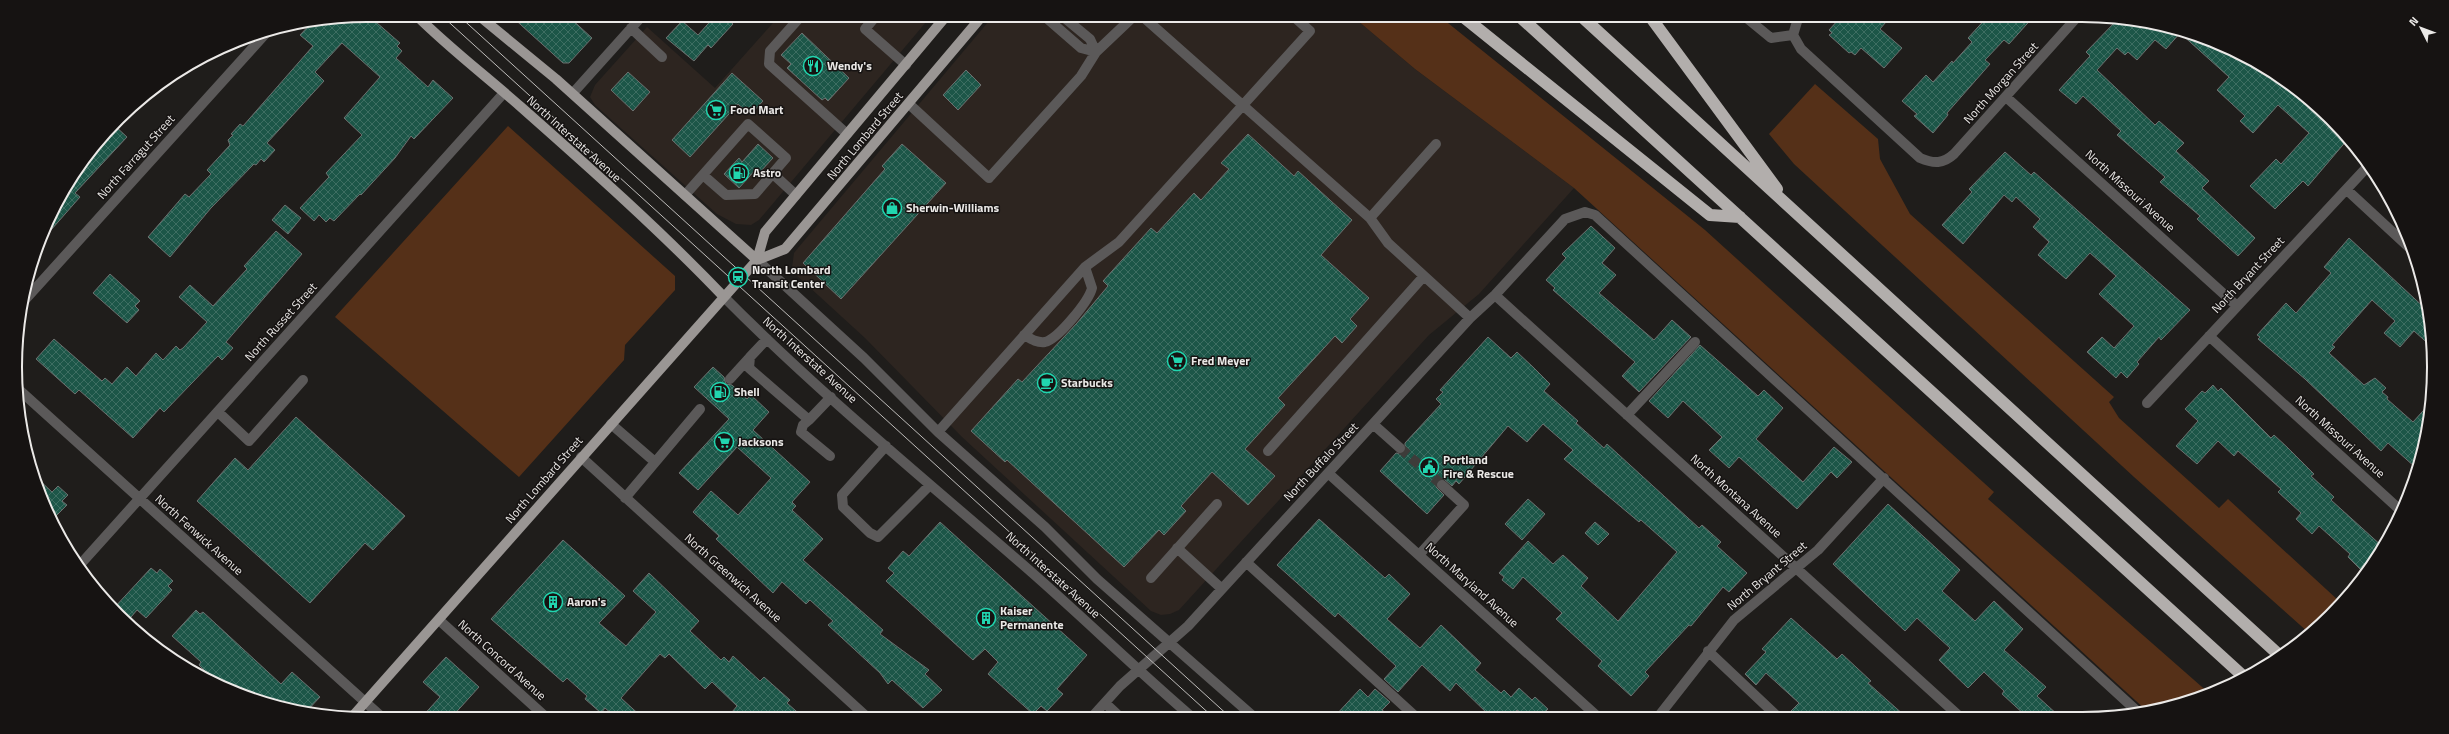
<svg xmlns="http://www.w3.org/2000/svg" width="2449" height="734" viewBox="0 0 2449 734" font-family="'Titillium Web',sans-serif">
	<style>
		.built { fill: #2d2520 }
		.green { fill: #553018 }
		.building { fill: url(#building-cross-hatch); stroke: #6c706f }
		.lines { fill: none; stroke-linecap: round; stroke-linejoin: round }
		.minor-tunnel { stroke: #3e3c3a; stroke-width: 10; stroke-dasharray: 10 5; stroke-linecap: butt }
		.minor { stroke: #5b5959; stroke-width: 10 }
		.major { stroke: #9a9694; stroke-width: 10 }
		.highway { stroke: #b2aeac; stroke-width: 12 }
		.tram { stroke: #bebcba; stroke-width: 1 }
		.labels { text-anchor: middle; stroke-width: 3; stroke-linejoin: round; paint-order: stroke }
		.poi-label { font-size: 12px; font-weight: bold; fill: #ebe9e7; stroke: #161312; text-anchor: start }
		.street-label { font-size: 12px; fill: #ebe9e7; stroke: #161312 }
		.rim { fill: none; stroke: #ebe9e7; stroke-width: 2 }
	</style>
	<defs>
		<pattern id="building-cross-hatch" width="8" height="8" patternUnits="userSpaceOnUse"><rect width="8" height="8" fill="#1c5648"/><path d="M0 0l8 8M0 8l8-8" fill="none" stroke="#3d6e62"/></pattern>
	</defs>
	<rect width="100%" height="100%" fill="#1f1d1b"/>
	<path class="built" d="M 780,15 L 932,15 L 759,220 L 751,225 L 736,224 L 717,214 L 595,105 L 590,97 L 595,85 L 647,27 L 715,88 Z
		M 994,15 L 1351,15 L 1415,69 L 1574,188 L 1479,294 L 1429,335 L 1179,610 L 1170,614 L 1161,615 L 1151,611 L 962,437 L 865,338 L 795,274 L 792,268 L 794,253 L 798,248 Z"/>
	<path class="green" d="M 1351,15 L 1438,15 L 1705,230 L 1994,492 L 1988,499 L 2210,694 L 2147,711 L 1574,188 L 1415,69 Z
		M 1815,84 L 1878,139 L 1880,159 L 1910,214 L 2114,397 L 2109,402 L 2119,418 L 2219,508 L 2228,499 L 2339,601 L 2314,631 L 2307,636 L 2309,633 L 2134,477 L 1794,164 L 1769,134 Z
		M 508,126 L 675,276 L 675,290 L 625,345 L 624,360 L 519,477 L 335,317 Z"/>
	<path class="building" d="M 368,15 L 400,43 L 397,46 L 402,51 L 396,58 L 428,87 L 433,80 L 453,98 L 414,139 L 411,136 L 395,158 L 361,195 L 360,194 L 334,221 L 330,218 L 326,222 L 319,215 L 314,221 L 300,208 L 329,177 L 326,173 L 362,135 L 344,118 L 380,77 L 342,43 L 315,72 L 324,81 L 267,143 L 275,150 L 264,162 L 261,159 L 256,165 L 254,164 L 211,208 L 170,257 L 148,237 L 185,194 L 189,197 L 211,174 L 207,170 L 230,145 L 228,140 L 233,135 L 231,134 L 240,124 L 243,126 L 313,46 L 300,35 L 314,20 Z
		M 510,15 L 567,15 L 592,38 L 569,63 L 563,63 Z
		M 716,15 L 723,15 L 733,24 L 711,48 L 708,45 L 694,61 L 666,38 L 682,21 L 698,35 Z
		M 1847,15 L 1892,15 L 1880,29 L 1902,48 L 1884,68 L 1861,48 L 1855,55 L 1851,52 L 1849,53 L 1829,35 L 1832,33 L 1829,30 L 1839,19 L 1842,22 Z
		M 1989,15 L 2035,15 L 2009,44 L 2004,40 L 1985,60 L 1990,64 L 1947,113 L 1948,115 L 1933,133 L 1914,116 L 1917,114 L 1902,101 L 1926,75 L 1933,82 L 1952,61 L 1953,63 L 1972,42 L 1968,38 Z
		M 2118,19 L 2151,22 L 2217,42 L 2278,75 L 2331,118 L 2348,139 L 2308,186 L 2303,181 L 2275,209 L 2250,186 L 2276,159 L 2281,164 L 2309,133 L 2278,105 L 2253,133 L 2240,121 L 2245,116 L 2217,90 L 2229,77 L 2180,33 L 2166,49 L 2155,40 L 2137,60 L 2128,52 L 2125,55 L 2117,48 L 2097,70 L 2155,125 L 2159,121 L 2184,143 L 2176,151 L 2209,181 L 2202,188 L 2255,238 L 2238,256 L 2197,219 L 2200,216 L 2160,182 L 2165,177 L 2117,135 L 2121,131 L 2083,96 L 2076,104 L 2059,90 L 2090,56 L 2086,52 Z
		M 802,33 L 849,78 L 828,101 L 825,98 L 822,100 L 787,68 L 791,64 L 781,55 Z
		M 966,70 L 981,85 L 958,110 L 943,95 Z
		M 628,72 L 650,92 L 633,111 L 611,90 Z
		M 732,73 L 763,101 L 750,115 L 738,104 L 690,157 L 672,140 Z
		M 114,125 L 127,137 L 75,193 L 80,197 L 44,238 L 51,211 L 88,153 Z
		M 1248,134 L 1294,176 L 1298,171 L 1352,220 L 1321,255 L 1369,298 L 1350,319 L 1357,326 L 1342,343 L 1335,336 L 1278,398 L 1285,405 L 1245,449 L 1275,476 L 1248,505 L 1212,472 L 1181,506 L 1186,511 L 1164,535 L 1159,530 L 1124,567 L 1007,460 L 1005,462 L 971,431 L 1018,379 L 1022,382 L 1077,323 L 1108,286 L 1103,281 L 1151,228 L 1157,233 L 1194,193 L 1201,200 L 1229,169 L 1221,163 Z
		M 758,144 L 773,158 L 760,172 L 757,168 L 739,188 L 724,174 L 739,158 L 742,162 Z
		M 902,144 L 946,183 L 841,299 L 803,263 L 885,169 L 882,166 Z
		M 2005,152 L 2031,175 L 2034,172 L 2190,310 L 2161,340 L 2159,337 L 2137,362 L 2139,364 L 2127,378 L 2121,372 L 2116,378 L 2087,352 L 2102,337 L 2114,348 L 2134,326 L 2099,294 L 2116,276 L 2090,253 L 2066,279 L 2038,255 L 2049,242 L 2033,227 L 2040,219 L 2016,197 L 2012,202 L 2004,195 L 1963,244 L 1942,225 L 1972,192 L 1969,189 Z
		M 285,205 L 301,218 L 288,234 L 272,220 Z
		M 1591,226 L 1615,248 L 1602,263 L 1616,275 L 1599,293 L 1654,340 L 1672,320 L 1691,337 L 1639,392 L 1622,376 L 1635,362 L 1553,290 L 1555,288 L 1546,280 L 1566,258 L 1562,254 Z
		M 276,231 L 302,254 L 226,342 L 233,348 L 222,360 L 218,356 L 164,412 L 160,408 L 133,438 L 79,390 L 75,394 L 36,359 L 54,339 L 102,381 L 105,378 L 112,384 L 127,367 L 136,376 L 156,353 L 163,360 L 176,346 L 180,350 L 183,348 L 207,322 L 179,297 L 190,285 L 213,306 L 247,269 L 244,266 Z
		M 2349,238 L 2428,311 L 2432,347 L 2414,331 L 2400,347 L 2384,333 L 2395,321 L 2372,300 L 2332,345 L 2335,347 L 2329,353 L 2364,385 L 2375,378 L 2386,388 L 2382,392 L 2388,397 L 2387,399 L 2413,422 L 2431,402 L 2428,432 L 2421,439 L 2425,443 L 2415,467 L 2388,443 L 2381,451 L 2305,379 L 2258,339 L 2260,337 L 2257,335 L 2286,303 L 2296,313 L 2331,273 L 2324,267 Z
		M 110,274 L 140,301 L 135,306 L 139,310 L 127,323 L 93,293 Z
		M 1488,337 L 1511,358 L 1517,352 L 1533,367 L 1550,384 L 1544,391 L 1578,421 L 1576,423 L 1604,448 L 1607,444 L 1699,528 L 1702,525 L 1721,542 L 1717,546 L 1747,573 L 1729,592 L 1723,587 L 1691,626 L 1689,625 L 1645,672 L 1649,676 L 1631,696 L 1598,666 L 1602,661 L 1556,619 L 1562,613 L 1523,577 L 1513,589 L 1502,580 L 1504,577 L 1499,573 L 1528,541 L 1553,564 L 1563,555 L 1588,578 L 1581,586 L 1618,621 L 1677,552 L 1641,520 L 1639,522 L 1564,459 L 1573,450 L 1543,424 L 1527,442 L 1508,426 L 1459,484 L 1456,481 L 1452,486 L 1444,479 L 1437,480 L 1436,487 L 1444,495 L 1427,514 L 1380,471 L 1396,453 L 1402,454 L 1405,452 L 1405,443 L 1441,404 L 1436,399 L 1443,392 L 1440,390 Z
		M 1700,345 L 1758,396 L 1764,390 L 1783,408 L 1756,439 L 1803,482 L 1834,447 L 1852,462 L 1837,478 L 1831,472 L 1797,509 L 1739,457 L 1729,468 L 1709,450 L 1722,437 L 1683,401 L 1668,418 L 1649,401 Z
		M 713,367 L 724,377 L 726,384 L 732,385 L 747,399 L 751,395 L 769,412 L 753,430 L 810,482 L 792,502 L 796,506 L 792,510 L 823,539 L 803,560 L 883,630 L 880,634 L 929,670 L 925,674 L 942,690 L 923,708 L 892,680 L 888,684 L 880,673 L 828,625 L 833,621 L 810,600 L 806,604 L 782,582 L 773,593 L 716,539 L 719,536 L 693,512 L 711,491 L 738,515 L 771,478 L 737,447 L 698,490 L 679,473 L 729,419 L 694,387 Z
		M 2213,385 L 2218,391 L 2221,388 L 2271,438 L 2274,435 L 2287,447 L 2314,474 L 2311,476 L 2334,497 L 2331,500 L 2383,547 L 2363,572 L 2348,557 L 2350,554 L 2319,526 L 2312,534 L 2296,519 L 2301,513 L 2278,492 L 2281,489 L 2238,451 L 2234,456 L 2218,441 L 2197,464 L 2176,446 L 2198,421 L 2185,409 L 2202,391 L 2205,393 Z
		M 296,417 L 405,516 L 373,550 L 365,543 L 310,603 L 197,501 L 235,458 L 248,470 Z
		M 36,477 L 52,492 L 58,486 L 68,495 L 62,501 L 67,505 L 54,518 Z
		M 1528,499 L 1545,514 L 1522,540 L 1505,524 Z
		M 1888,504 L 1960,570 L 1942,591 L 1975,621 L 1994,601 L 2023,629 L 2004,650 L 2046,687 L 2037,696 L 2059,716 L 2026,716 L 2002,694 L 2004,691 L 1984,672 L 1968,688 L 1939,660 L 1950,648 L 1917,618 L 1905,631 L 1833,564 Z
		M 1319,519 L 1385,578 L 1389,574 L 1410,594 L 1387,619 L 1420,648 L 1441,625 L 1481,663 L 1475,670 L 1501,693 L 1504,690 L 1511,697 L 1519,688 L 1532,700 L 1535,697 L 1548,709 L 1540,717 L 1526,717 L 1517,710 L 1511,717 L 1491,717 L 1456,683 L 1450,691 L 1422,665 L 1398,692 L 1384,679 L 1396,666 L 1338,613 L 1335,617 L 1277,565 Z
		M 940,522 L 1087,655 L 1057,689 L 1063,694 L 1047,711 L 1041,706 L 1033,714 L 988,674 L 998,662 L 985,649 L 973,660 L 886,581 L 894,573 L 888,568 L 903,551 L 909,556 Z
		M 1595,522 L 1609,534 L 1598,545 L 1585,533 Z
		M 563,540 L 625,596 L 599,623 L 626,646 L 656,612 L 633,591 L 649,573 L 699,621 L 690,631 L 721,660 L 724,657 L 729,662 L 733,656 L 760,681 L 764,677 L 790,700 L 787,703 L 804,718 L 727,718 L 737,706 L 712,682 L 705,689 L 669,654 L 665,658 L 660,654 L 621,698 L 644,719 L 618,719 L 605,708 L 601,713 L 585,699 L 587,696 L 567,678 L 563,682 L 491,619 Z
		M 151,568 L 157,573 L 160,569 L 173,581 L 168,586 L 172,590 L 146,618 L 137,610 L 126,623 L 113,609 Z
		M 196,610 L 200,614 L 203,612 L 281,684 L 292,672 L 320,697 L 305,713 L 298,712 L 233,692 L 220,686 L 199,665 L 201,662 L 172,636 Z
		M 1791,618 L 1837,659 L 1842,654 L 1871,681 L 1868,683 L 1905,716 L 1785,717 L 1799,703 L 1766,673 L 1756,685 L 1745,674 L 1766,652 L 1762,649 Z
		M 446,657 L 479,687 L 450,719 L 420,719 L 440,697 L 423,682 Z
		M 1360,689 L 1368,697 L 1375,689 L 1390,702 L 1382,710 L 1391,717 L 1334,717 Z"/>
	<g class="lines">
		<path class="minor-tunnel" d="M 1400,448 L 1442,485"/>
		<path class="minor" d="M 802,15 L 770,51 L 769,64 L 847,134
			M 877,15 L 865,29 L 906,65
			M 1043,15 L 1081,48 L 1096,52
			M 1061,15 L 1090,39 L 1096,52
			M 1141,15 L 1370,218 L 1388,243 L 1470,318
			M 1743,15 L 1771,38 L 1793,35
			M 631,28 L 662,57
			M 1793,35 L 1801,49 L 1920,158 C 1934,164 1943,164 1954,154 L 2079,15
			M 1793,35 L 1799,15
			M 573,93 L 643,15
			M 2006,97 L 2237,306
			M 909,104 L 989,178 L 1081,76 L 1096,52 L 1135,15
			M 773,174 L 796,195
			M 2347,190 L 2413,251
			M 685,195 L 748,124 L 786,158 L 755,194 L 726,195 L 703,175
			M 1370,218 L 1436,144
			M 757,260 L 864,358 L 938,432 L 1045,527 L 1097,579 L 1254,717
			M 1495,295 L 1959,716
			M 724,297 C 815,389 916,472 1014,557 C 1075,609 1132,666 1193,718
			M 24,301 L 268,31
			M 1024,335 C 1031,339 1037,343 1045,342 C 1058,339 1089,301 1092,288 L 1085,267
			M 2209,336 L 2399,509
			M 767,339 L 750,357 L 749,368 L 809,420 L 831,397
			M 730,379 L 750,357
			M 16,387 L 384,719
			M 2147,403 L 2369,165
			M 218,412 L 249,441 L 303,380
			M 1627,415 L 1695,342
			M 809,420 L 803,425 L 801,432 L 830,456
			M 611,424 L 655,462
			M 1373,424 L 1400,448
			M 938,432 L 1085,267 L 1119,242 L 1310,31 L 1292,15
			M 886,446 L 842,495 L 843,507 L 870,533 L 878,537 L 930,485
			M 1268,451 L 1424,276
			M 581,457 L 868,718
			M 1328,473 L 1598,717
			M 625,498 L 700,409
			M 1177,548 L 1222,589
			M 1419,555 L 1464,505 L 1442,485
			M 1246,562 L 1416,717
			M 78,567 L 503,94
			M 1151,578 L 1217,504
			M 439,620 L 548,719
			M 1708,651 L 1778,717
			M 1105,703 L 1121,718
			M 1658,717 L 1734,620 L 1818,550 L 1884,478
			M 1091,718 L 1120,686 L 1188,626 L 1470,318 L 1495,295 L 1565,219 L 1585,212 L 1595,215 L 2139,713"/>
		<path class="major" d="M 416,15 C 449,48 486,76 521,107 C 590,168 660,230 724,297
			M 478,15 L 556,79 L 757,260
			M 757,260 L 785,249 L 983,15
			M 352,717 L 757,260 L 765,232 L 947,15"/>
		<path class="highway" d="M 1461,15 L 1710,215 L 1740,217
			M 1518,15 L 2243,676
			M 1580,15 L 2278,654
			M 1649,15 L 1777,189"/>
		<path class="tram" d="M 441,15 L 1214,718
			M 458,15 L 1231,718"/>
	</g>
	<defs>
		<symbol id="restaurant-ring" viewBox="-11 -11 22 22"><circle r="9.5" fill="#161312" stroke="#21d5af" stroke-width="1.5"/><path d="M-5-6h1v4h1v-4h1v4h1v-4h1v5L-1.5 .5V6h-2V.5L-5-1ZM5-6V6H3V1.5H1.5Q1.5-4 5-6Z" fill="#21d5af"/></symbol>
		<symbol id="supermarket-ring" viewBox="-11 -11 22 22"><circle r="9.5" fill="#161312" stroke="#21d5af" stroke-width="1.5"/><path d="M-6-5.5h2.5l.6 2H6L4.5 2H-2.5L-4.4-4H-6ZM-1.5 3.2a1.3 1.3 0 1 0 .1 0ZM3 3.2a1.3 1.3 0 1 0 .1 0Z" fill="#21d5af"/></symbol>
		<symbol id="fuel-ring" viewBox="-11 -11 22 22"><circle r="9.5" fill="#161312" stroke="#21d5af" stroke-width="1.5"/><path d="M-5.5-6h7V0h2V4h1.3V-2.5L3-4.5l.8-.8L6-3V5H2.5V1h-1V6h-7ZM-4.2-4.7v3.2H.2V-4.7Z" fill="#21d5af"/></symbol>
		<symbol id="shop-ring" viewBox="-11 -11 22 22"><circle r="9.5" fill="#161312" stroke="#21d5af" stroke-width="1.5"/><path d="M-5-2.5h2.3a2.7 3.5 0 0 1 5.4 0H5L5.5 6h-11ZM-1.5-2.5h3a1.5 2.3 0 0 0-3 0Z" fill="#21d5af"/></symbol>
		<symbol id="station-ring" viewBox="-11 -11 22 22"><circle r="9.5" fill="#161312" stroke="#21d5af" stroke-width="1.5"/><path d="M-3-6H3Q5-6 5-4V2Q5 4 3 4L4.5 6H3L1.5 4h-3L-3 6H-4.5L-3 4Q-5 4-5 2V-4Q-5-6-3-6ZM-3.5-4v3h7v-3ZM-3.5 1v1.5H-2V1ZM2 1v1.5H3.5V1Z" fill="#21d5af"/></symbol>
		<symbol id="cafe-ring" viewBox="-11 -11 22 22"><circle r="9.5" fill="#161312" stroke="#21d5af" stroke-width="1.5"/><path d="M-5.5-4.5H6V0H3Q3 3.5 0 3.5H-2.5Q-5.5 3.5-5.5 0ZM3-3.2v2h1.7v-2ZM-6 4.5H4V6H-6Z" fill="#21d5af"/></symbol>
		<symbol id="civic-ring" viewBox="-11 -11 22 22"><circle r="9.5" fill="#161312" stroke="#21d5af" stroke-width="1.5"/><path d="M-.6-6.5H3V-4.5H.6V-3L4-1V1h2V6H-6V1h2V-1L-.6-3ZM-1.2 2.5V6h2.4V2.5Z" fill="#21d5af"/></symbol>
		<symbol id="building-ring" viewBox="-11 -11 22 22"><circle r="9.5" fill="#161312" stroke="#21d5af" stroke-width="1.5"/><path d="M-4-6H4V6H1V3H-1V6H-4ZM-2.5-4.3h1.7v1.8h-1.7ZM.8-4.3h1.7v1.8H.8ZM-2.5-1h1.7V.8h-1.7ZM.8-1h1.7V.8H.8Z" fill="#21d5af"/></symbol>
	</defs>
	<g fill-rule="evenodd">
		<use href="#restaurant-ring" x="802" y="55" width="22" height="22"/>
		<use href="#supermarket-ring" x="705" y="99" width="22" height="22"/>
		<use href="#fuel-ring" x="728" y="162" width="22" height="22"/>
		<use href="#shop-ring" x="881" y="197" width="22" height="22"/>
		<use href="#station-ring" x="727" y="266" width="22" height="22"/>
		<use href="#supermarket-ring" x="1166" y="350" width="22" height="22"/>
		<use href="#cafe-ring" x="1036" y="372" width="22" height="22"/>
		<use href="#fuel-ring" x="709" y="381" width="22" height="22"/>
		<use href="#supermarket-ring" x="713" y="431" width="22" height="22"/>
		<use href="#civic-ring" x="1418" y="456" width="22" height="22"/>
		<use href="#building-ring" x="542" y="591" width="22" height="22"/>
		<use href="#building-ring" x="975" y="607" width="22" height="22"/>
	</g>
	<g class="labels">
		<g class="poi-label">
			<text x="827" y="70">Wendy's</text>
			<text x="730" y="114">Food Mart</text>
			<text x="753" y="177">Astro</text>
			<text x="906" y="212">Sherwin-Williams</text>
			<text x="752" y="274">North Lombard<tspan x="752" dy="14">Transit Center</tspan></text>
			<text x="1191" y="365">Fred Meyer</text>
			<text x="1061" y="387">Starbucks</text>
			<text x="734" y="396">Shell</text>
			<text x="738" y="446">Jacksons</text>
			<text x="1443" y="464">Portland<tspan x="1443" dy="14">Fire &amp; Rescue</tspan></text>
			<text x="567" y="606">Aaron's</text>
			<text x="1000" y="615">Kaiser<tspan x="1000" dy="14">Permanente</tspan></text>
		</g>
		<g class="street-label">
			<text transform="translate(2001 83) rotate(-48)" y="4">North Morgan Street</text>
			<text transform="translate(865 136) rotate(-50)" y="4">North Lombard Street</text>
			<text transform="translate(574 139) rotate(42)" y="4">North Interstate Avenue</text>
			<text transform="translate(136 157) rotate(-48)" y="4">North Farragut Street</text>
			<text transform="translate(2130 191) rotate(42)" y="4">North Missouri Avenue</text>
			<text transform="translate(2248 275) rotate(-47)" y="4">North Bryant Street</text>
			<text transform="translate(281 322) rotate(-48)" y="4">North Russet Street</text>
			<text transform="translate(810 360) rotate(42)" y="4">North Interstate Avenue</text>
			<text transform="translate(2340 437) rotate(42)" y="4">North Missouri Avenue</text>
			<text transform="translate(1321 462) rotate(-47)" y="4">North Buffalo Street</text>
			<text transform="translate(544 480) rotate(-49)" y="4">North Lombard Street</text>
			<text transform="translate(1736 496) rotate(42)" y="4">North Montana Avenue</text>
			<text transform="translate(199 535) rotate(42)" y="4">North Fenwick Avenue</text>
			<text transform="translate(1053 575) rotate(42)" y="4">North Interstate Avenue</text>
			<text transform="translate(1767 576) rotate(-40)" y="4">North Bryant Street</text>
			<text transform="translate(733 578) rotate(42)" y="4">North Greenwich Avenue</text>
			<text transform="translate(1472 585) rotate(42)" y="4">North Maryland Avenue</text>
			<text transform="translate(502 660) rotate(42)" y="4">North Concord Avenue</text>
		</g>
	</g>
	<path d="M0 0H2449V734H0ZM367 22H2082A345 345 0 0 1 2427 367V367A345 345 0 0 1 2082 712H367A345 345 0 0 1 22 367V367A345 345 0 0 1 367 22Z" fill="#161312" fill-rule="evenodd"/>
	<path class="rim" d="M367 22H2082A345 345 0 0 1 2427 367V367A345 345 0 0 1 2082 712H367A345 345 0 0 1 22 367V367A345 345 0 0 1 367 22Z"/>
	<g transform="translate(2421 28) rotate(312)" stroke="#161312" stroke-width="3" paint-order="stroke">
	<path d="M0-3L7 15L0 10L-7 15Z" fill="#ebe9e7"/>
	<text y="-6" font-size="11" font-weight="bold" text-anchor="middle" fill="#ebe9e7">N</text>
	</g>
</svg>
